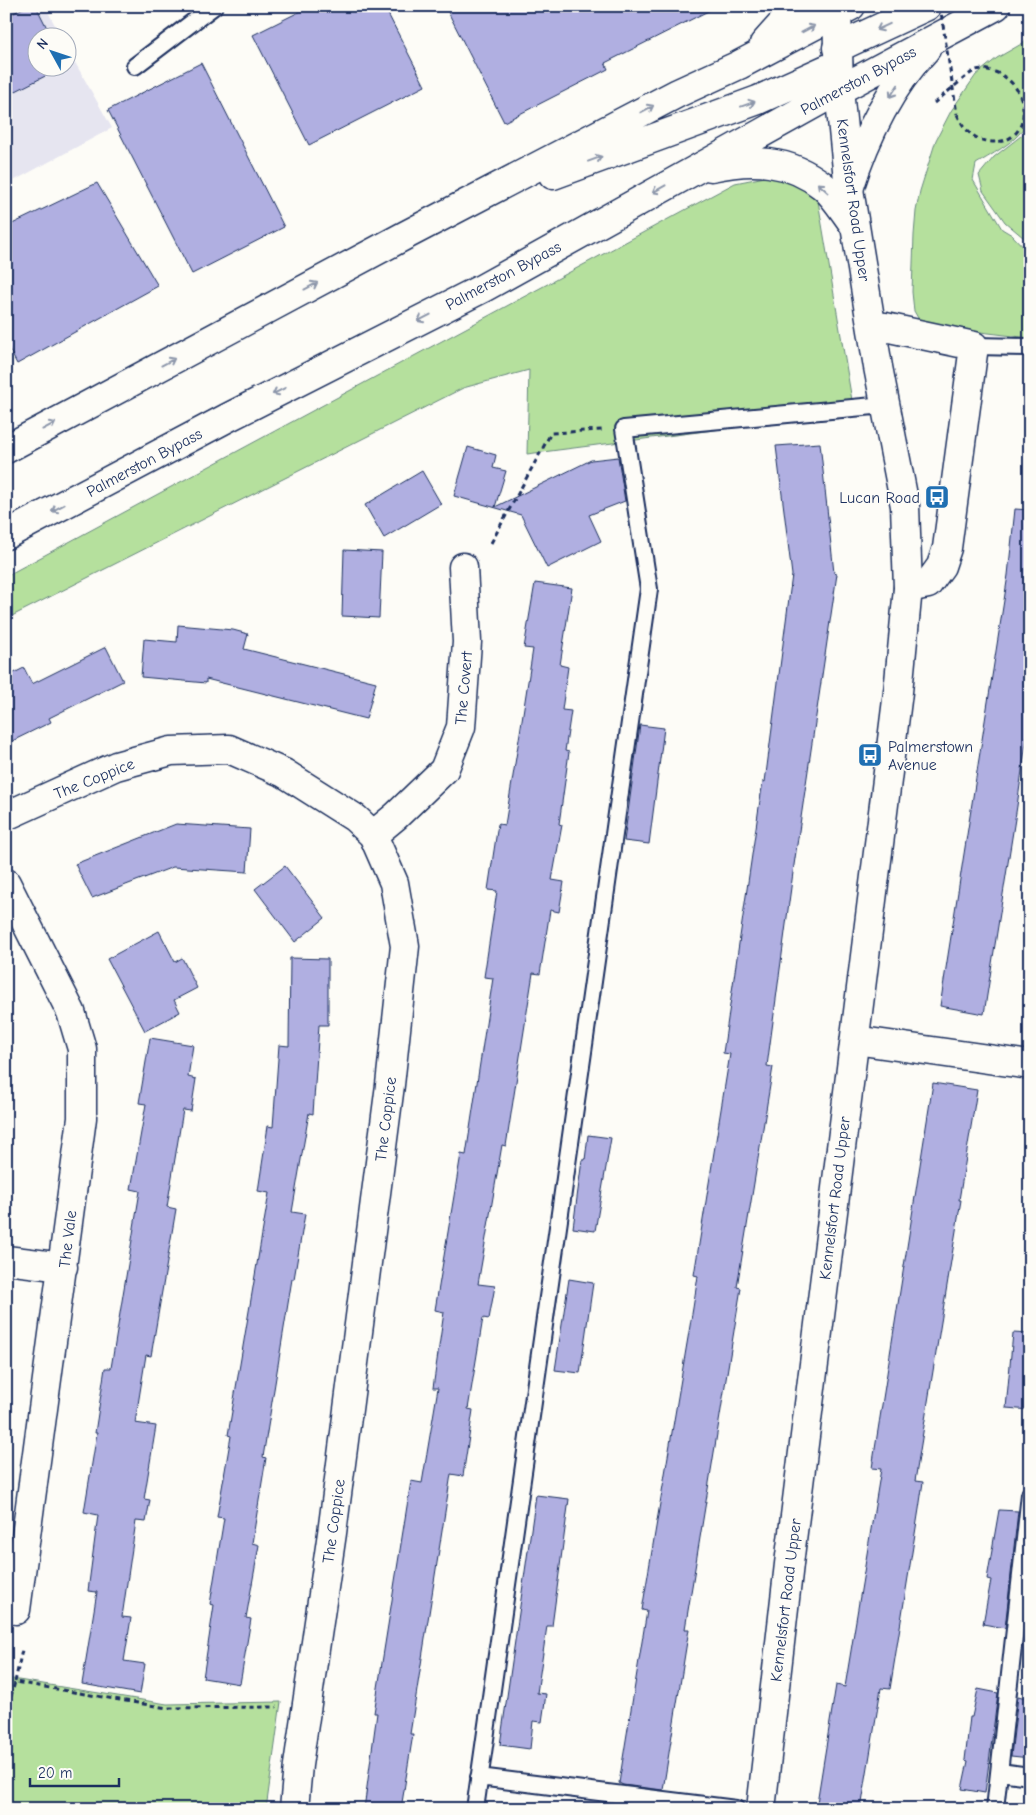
<svg xmlns="http://www.w3.org/2000/svg" width="1036" height="1815" viewBox="0 0 1036 1815" font-family="'Comic Neue',sans-serif">
	<style>
		.built { fill: #e6e5f0 }
		.green { fill: #b5e09d; stroke: #68887e }
		.building { fill: #b0afe1; stroke: #1b2f5e }
		.lines { fill: none; stroke-linecap: round; stroke-linejoin: round }
		.service-casing { stroke: #1b2f5e; stroke-width: 20 }
		.minor-casing { stroke: #1b2f5e; stroke-width: 31 }
		.tertiary-casing { stroke: #1b2f5e; stroke-width: 31 }
		.secondary-casing { stroke: #1b2f5e; stroke-width: 31 }
		.path { stroke: #1b2f5e; stroke-width: 3; stroke-dasharray: 5 4; stroke-linecap: butt }
		.service { stroke: #fdfcf7; stroke-width: 16 }
		.minor { stroke: #fdfcf7; stroke-width: 28 }
		.tertiary { stroke: #fdfcf7; stroke-width: 28 }
		.secondary { stroke: #fdfcf7; stroke-width: 28 }
		.path-bridge { stroke: #1b2f5e; stroke-width: 3; stroke-dasharray: 5 4; stroke-linecap: butt }
		.oneway { stroke: #8c96aa }
		.labels { text-anchor: middle; stroke-width: 4; stroke-linejoin: round; paint-order: stroke }
		.street-label { font-size: 16px; fill: #1b2f5e; stroke: #fdfcf7 }
		.poi-label { font-size: 16px; fill: #1b2f5e; stroke: #fdfcf7; text-anchor: end }
	</style>
	<rect width="100%" height="100%" fill="#fdfcf7"/>
	<filter id="ink" filterUnits="userSpaceOnUse"><feTurbulence type="fractalNoise" baseFrequency=".02" numOctaves="2"/><feDisplacementMap in="SourceGraphic" scale="10" xChannelSelector="R" yChannelSelector="G"/><feConvolveMatrix kernelMatrix="1 2 1 2 8 2 1 2 1" color-interpolation-filters="sRGB"/></filter>
	<g filter="url(#ink)">
		<path class="built" d="M 6,6 L 45,6 L 61,37 L 38,38 L 38,68 L 68,68 L 68,50 L 112,128 L 6,185 Z"/>
		<path class="green" d="M 1030,39 C 1030,64 1035,108 1023,129 C 1015,142 989,156 976,164 L 973,180 L 1002,229 L 1012,235 L 1030,254 L 1030,338 L 939,327 L 922,321 L 918,318 L 914,311 L 912,292 L 914,235 L 916,211 L 920,191 L 936,140 L 951,111 L 976,75 L 997,58 Z
			M 1030,120 L 1030,243 L 1005,222 L 983,191 L 979,175 L 994,157 L 1026,132 Z
			M 780,174 L 817,195 L 854,412 L 527,454 L 529,370 L 463,388 L 6,619 L 6,576 L 735,183 Z
			M 6,1678 L 167,1704 L 281,1702 L 266,1809 L 6,1809 Z"/>
		<path class="building" d="M 27,6 L 36,6 L 52,38 L 38,38 L 38,68 L 61,68 L 6,96 L 6,17 Z
			M 311,6 L 384,6 L 425,86 L 309,145 L 253,35 Z
			M 445,6 L 718,6 L 605,63 L 608,69 L 504,122 Z
			M 201,63 L 284,227 L 192,274 L 108,110 Z
			M 97,183 L 158,286 L 17,364 L 6,343 L 6,227 Z
			M 820,443 L 834,573 L 837,574 L 794,865 L 767,1066 L 773,1067 L 737,1287 L 741,1288 L 685,1629 L 689,1629 L 663,1790 L 623,1785 L 619,1783 L 647,1611 L 642,1610 L 693,1308 L 698,1276 L 694,1275 L 730,1054 L 723,1053 L 759,807 L 763,781 L 765,782 L 792,575 L 776,446 Z
			M 468,447 L 496,455 L 493,468 L 506,471 L 495,507 L 591,460 L 618,457 L 625,501 L 589,515 L 601,541 L 547,568 L 521,515 L 454,496 Z
			M 422,471 L 441,504 L 384,538 L 365,505 Z
			M 1015,509 L 1030,510 L 1030,714 L 1017,806 L 984,1014 L 940,1006 L 1008,575 Z
			M 344,550 L 382,552 L 379,618 L 342,616 Z
			M 535,583 L 572,588 L 560,665 L 568,667 L 562,710 L 571,711 L 565,751 L 569,752 L 559,824 L 562,825 L 552,880 L 564,882 L 559,912 L 550,910 L 540,974 L 533,973 L 506,1146 L 502,1145 L 478,1284 L 495,1286 L 489,1319 L 483,1318 L 468,1409 L 473,1410 L 463,1476 L 451,1474 L 410,1734 L 413,1734 L 401,1809 L 364,1809 L 377,1713 L 374,1713 L 411,1481 L 422,1483 L 438,1388 L 433,1388 L 444,1312 L 435,1310 L 461,1154 L 466,1155 L 493,978 L 484,977 L 497,891 L 488,890 L 498,824 L 505,825 L 520,733 L 533,649 L 524,648 Z
			M 178,625 L 233,630 L 248,634 L 244,649 L 376,682 L 366,719 L 206,679 L 206,683 L 141,677 L 144,639 L 177,642 Z
			M 106,647 L 123,681 L 49,718 L 51,722 L 6,744 L 6,677 L 24,668 L 32,684 Z
			M 640,725 L 664,728 L 649,844 L 624,841 Z
			M 176,824 L 250,829 L 247,872 L 173,867 L 92,898 L 75,864 Z
			M 285,866 L 325,918 L 295,942 L 255,889 Z
			M 159,931 L 175,962 L 182,958 L 197,988 L 174,1000 L 180,1012 L 145,1031 L 107,959 Z
			M 290,958 L 328,959 L 328,1025 L 319,1025 L 313,1114 L 309,1113 L 292,1212 L 305,1214 L 294,1279 L 292,1279 L 263,1457 L 266,1458 L 252,1543 L 259,1545 L 246,1618 L 251,1619 L 240,1684 L 203,1678 L 214,1605 L 210,1604 L 224,1518 L 217,1517 L 231,1436 L 228,1435 L 269,1193 L 258,1191 L 268,1126 L 273,1127 L 279,1045 L 289,1046 Z
			M 150,1038 L 193,1045 L 188,1077 L 196,1079 L 191,1111 L 183,1110 L 167,1207 L 176,1209 L 151,1356 L 146,1355 L 135,1423 L 156,1426 L 144,1499 L 150,1500 L 146,1522 L 136,1521 L 122,1617 L 131,1618 L 124,1661 L 145,1664 L 140,1694 L 82,1684 L 97,1592 L 88,1591 L 98,1515 L 84,1512 L 97,1433 L 95,1433 L 105,1368 L 111,1368 L 140,1191 L 131,1189 L 146,1104 L 139,1103 Z
			M 933,1083 L 977,1090 L 959,1200 L 961,1200 L 915,1481 L 923,1482 L 919,1509 L 890,1689 L 881,1688 L 861,1809 L 816,1809 L 836,1685 L 845,1687 L 881,1469 L 872,1468 Z
			M 588,1135 L 611,1138 L 595,1231 L 573,1228 L 582,1160 L 585,1160 Z
			M 569,1279 L 593,1283 L 580,1373 L 555,1370 Z
			M 1013,1333 L 1030,1334 L 1030,1410 L 1006,1408 Z
			M 536,1495 L 569,1499 L 552,1626 L 547,1626 L 537,1693 L 546,1694 L 542,1722 L 533,1721 L 530,1749 L 500,1745 Z
			M 999,1510 L 1018,1511 L 1005,1628 L 983,1624 L 991,1580 L 987,1579 Z
			M 978,1689 L 998,1693 L 985,1793 L 962,1789 L 968,1761 L 965,1760 L 970,1717 L 972,1717 Z
			M 1018,1696 L 1030,1699 L 1030,1758 L 1011,1756 Z"/>
		<g class="lines">
			<defs>
				<path id="service" d="M 135,66 L 214,6
					M 974,346 L 1030,347
					M 1000,1772 L 1030,1776
					M 479,1777 L 736,1809
					M 475,1809 L 649,589 L 624,429 L 885,405
					M 995,1809 L 1030,1494"/>
				<path id="minor" d="M 872,326 L 885,327 L 974,346 L 947,548 L 941,566 L 928,584 L 908,588
					M 6,816 L 116,766 L 171,751 L 229,749 L 284,773 L 355,818 L 373,835 L 394,883 L 405,946 L 390,1085 L 332,1533 L 298,1765 L 294,1809
					M 373,835 L 396,816 L 444,770 L 461,727 L 467,642 L 463,567
					M 6,883 L 71,1012 L 82,1049 L 82,1118 L 16,1610
					M 855,1040 L 1030,1065
					M 6,1260 L 63,1267"/>
				<path id="tertiary" d="M 761,1809 L 789,1564 L 898,692 L 908,588 L 905,506 L 878,367 L 849,189 L 839,90 L 837,6"/>
				<path id="secondary" d="M 764,44 L 798,6
					M 837,48 L 927,6
					M 711,167 C 751,158 789,159 823,186 C 835,196 845,213 854,225
					M 553,175 L 758,100 L 838,64
					M 849,189 C 865,138 889,88 926,49
					M 6,449 L 406,235 L 678,93 L 739,65 L 851,6
					M 6,535 L 227,418 L 483,288 L 839,90 L 996,6"/>
			</defs>
			<use href="#service" class="service-casing"/>
			<use href="#minor" class="minor-casing"/>
			<use href="#tertiary" class="tertiary-casing"/>
			<use href="#secondary" class="secondary-casing"/>
			<path class="path" d="M 934,103 C 942,97 970,72 976,70 C 982,68 990,70 995,72 C 1036,87 1032,150 986,141 C 972,139 962,126 957,114
				M 491,543 L 551,433 L 602,430
				M 6,1682 L 15,1682 L 22,1650
				M 6,1714 L 15,1682 L 167,1708 L 277,1707"/>
			<use href="#service" class="service"/>
			<use href="#minor" class="minor"/>
			<use href="#tertiary" class="tertiary"/>
			<use href="#secondary" class="secondary"/>
			<path class="path-bridge" d="M 940,6 L 957,114"/>
		</g>
		<defs><path id="oneway-shaft" d="M-6 0H5M1.5-3L5.5 0L1.5 3" fill="none" stroke-width="1.6" stroke-linecap="round" stroke-linejoin="round" transform="scale(1.25)"/></defs>
		<g class="oneway">
			<use href="#oneway-shaft" transform="translate(883 27) rotate(155)"/>
			<use href="#oneway-shaft" transform="translate(808 29) rotate(-28)"/>
			<use href="#oneway-shaft" transform="translate(894 91) rotate(123)"/>
			<use href="#oneway-shaft" transform="translate(748 104) rotate(-20)"/>
			<use href="#oneway-shaft" transform="translate(647 109) rotate(-28)"/>
			<use href="#oneway-shaft" transform="translate(595 159) rotate(-20)"/>
			<use href="#oneway-shaft" transform="translate(823 188) rotate(-138)"/>
			<use href="#oneway-shaft" transform="translate(659 189) rotate(151)"/>
			<use href="#oneway-shaft" transform="translate(311 286) rotate(-28)"/>
			<use href="#oneway-shaft" transform="translate(424 318) rotate(153)"/>
			<use href="#oneway-shaft" transform="translate(168 362) rotate(-28)"/>
			<use href="#oneway-shaft" transform="translate(279 391) rotate(153)"/>
			<use href="#oneway-shaft" transform="translate(49 426) rotate(-28)"/>
			<use href="#oneway-shaft" transform="translate(58 508) rotate(152)"/>
		</g>
	</g>
	<defs>
		<symbol id="bus-square" viewBox="-11 -11 22 22"><rect x="-9" y="-9" width="18" height="18" rx="4" fill="#1f6fb2" stroke="#fdfcf7"/><path d="M-5-6H5V4H4V6H2V4H-2V6H-4V4H-5ZM-3.5-4V0h7V-4ZM-3.5 1.2v1.5H-2V1.2ZM2 1.2v1.5H3.5V1.2Z" fill="#fff"/></symbol>
	</defs>
	<g fill-rule="evenodd">
		<use href="#bus-square" x="923" y="483" width="28" height="28"/>
		<use href="#bus-square" x="856" y="741" width="28" height="28"/>
	</g>
	<g class="labels">
		<g class="street-label">
			<text transform="translate(858 80) rotate(-28)" y="6">Palmerston Bypass</text>
			<text transform="translate(854 200) rotate(82)" y="6">Kennelsfort Road Upper</text>
			<text transform="translate(503 275) rotate(-28)" y="6">Palmerston Bypass</text>
			<text transform="translate(144 462) rotate(-28)" y="6">Palmerston Bypass</text>
			<text transform="translate(463 688) rotate(-85)" y="6">The Covert</text>
			<text transform="translate(94 778) rotate(-22)" y="6">The Coppice</text>
			<text transform="translate(385 1119) rotate(-83)" y="6">The Coppice</text>
			<text transform="translate(834 1198) rotate(-83)" y="6">Kennelsfort Road Upper</text>
			<text transform="translate(67 1239) rotate(-83)" y="6">The Vale</text>
			<text transform="translate(333 1521) rotate(-82)" y="6">The Coppice</text>
			<text transform="translate(785 1600) rotate(-83)" y="6">Kennelsfort Road Upper</text>
		</g>
		<g class="poi-label">
			<text x="920" y="503">Lucan Road</text>
			<text x="888" y="752" text-anchor="start">Palmerstown<tspan x="888" dy="18">Avenue</tspan></text>
		</g>
	</g>
	<rect width="1036" height="1815" fill="none" stroke="#fdfcf7" stroke-width="25"/>
	<rect x="12" y="12" width="1011" height="1790" fill="none" stroke="#1b2f5e" stroke-width="2" filter="url(#ink)"/>
	<g transform="translate(52 52) rotate(310)"><circle r="24" fill="#fdfcf7" stroke="#a3aaba"/>
	<path d="M0-4L9 19L0 12L-9 19Z" fill="#1f6fb2"/>
	<text y="-8" font-size="14" font-weight="bold" text-anchor="middle" fill="#1b2f5e">N</text>
	</g>
	<path d="M30 1778v8h89v-8" fill="none" stroke="#1b2f5e" stroke-width="2.5"/>
	<text x="38" y="1778" font-size="15" fill="#1b2f5e" stroke="#fdfcf7" stroke-width="4" paint-order="stroke">20 m</text>
</svg>
